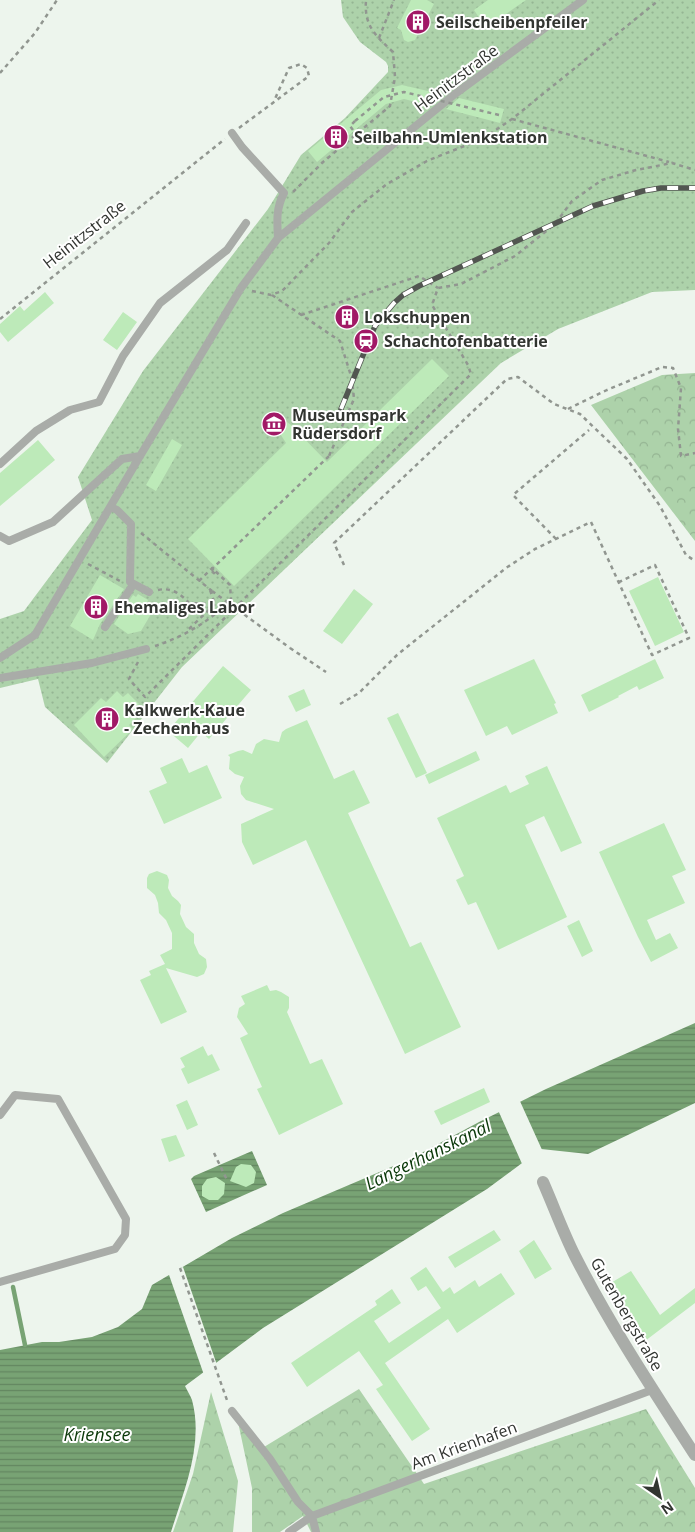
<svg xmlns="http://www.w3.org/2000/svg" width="695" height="1532" viewBox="0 0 695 1532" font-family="'Open Sans',sans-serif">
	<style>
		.forest { fill: url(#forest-crowns) }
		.park { fill: url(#park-dots) }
		.water { fill: url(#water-rules) }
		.pier { fill: #edf5ed }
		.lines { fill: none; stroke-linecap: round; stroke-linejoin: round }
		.stream { stroke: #78a374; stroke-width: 4.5 }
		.building { fill: #bdeab9 }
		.path { stroke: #919690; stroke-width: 2.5; stroke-dasharray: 4 4; stroke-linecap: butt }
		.lane { stroke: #a9aca8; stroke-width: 8 }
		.street { stroke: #a9aca8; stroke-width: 12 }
		.rail-casing { stroke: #525651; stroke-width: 5.5 }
		.rail { stroke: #fff; stroke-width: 4; stroke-dasharray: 11; stroke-linecap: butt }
		.path-bridge { stroke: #919690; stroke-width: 2.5; stroke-dasharray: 4 4; stroke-linecap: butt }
		.labels { text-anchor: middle; stroke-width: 4; stroke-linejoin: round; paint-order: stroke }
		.poi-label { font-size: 16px; font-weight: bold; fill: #323531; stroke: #fff; text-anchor: start }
		.street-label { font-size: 16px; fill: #323531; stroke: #fff }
		.water-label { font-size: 18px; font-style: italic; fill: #0a3809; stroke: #fff }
	</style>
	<defs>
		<pattern id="forest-crowns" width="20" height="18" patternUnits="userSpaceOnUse" patternTransform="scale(1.25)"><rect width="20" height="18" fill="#add2aa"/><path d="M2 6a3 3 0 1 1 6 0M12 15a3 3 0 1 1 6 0" fill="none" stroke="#95b593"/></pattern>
		<pattern id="park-dots" width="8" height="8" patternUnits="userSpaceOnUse" patternTransform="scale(1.25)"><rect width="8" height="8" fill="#add2aa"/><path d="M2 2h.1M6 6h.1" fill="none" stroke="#95b593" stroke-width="1.8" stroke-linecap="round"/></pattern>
		<pattern id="water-rules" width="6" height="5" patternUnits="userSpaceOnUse" patternTransform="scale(1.25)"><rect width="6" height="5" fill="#78a374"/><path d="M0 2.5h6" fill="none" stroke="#638660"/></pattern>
	</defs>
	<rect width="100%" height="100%" fill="#edf5ed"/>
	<path class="forest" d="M 695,373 L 695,541 L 591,405 L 662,375 Z
		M 359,1389 L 424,1484 L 646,1409 L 695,1488 L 695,1532 L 311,1532 L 303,1516 L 280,1532 L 252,1532 L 252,1488 L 238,1422 L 264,1447 Z
		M 211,1392 L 238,1481 L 233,1532 L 173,1532 L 193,1474 Z"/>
	<path class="park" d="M 341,0 L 695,0 L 695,290 L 652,292 L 558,329 L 501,363 L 182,667 L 107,763 L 45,707 L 38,679 L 0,688 L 0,619 L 24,611 L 92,520 L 78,477 L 143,371 L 268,209 L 301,155 L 345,118 L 388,72 L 388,66 L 386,62 L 360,42 L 343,17 Z"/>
	<path class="water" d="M 695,1023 L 695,1103 L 588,1154 L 541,1149 L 487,1189 L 263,1328 L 185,1386 C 187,1390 190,1395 192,1400 C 204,1445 184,1490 171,1532 L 0,1532 L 0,1350 L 42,1342 L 59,1342 L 92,1337 L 118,1327 L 142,1309 L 152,1285 L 232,1238 L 283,1213 L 410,1159 L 481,1121 L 546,1089 Z
		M 252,1151 L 267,1185 L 206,1212 L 191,1179 L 194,1176 Z"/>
	<path class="pier" d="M 519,1099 L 543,1152 L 523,1166 L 498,1110 Z
		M 183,1267 L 217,1365 L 204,1375 L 168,1272 Z"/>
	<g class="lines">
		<path class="stream" d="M 13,1287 L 25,1345"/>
	</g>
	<path class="building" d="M 411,0 L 427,0 L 434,4 L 415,40 L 408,42 L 404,40 L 401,30 L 397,28 Z
		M 488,0 L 526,0 L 486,28 L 474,10 Z
		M 402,85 L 445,95 L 432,106 L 404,99 L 386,104 L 317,162 L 308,151 L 381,90 Z
		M 459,98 L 504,109 L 500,123 L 446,109 Z
		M 45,292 L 54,303 L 8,342 L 0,332 L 0,324 L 20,306 L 24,311 Z
		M 123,312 L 137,322 L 117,350 L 103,340 Z
		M 432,359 L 449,376 L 234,586 L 188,539 L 286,443 L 279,432 L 280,424 L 287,422 L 291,425 L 327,462 Z
		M 172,439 L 182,445 L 156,491 L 146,485 Z
		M 38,440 L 55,460 L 0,506 L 0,473 Z
		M 100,575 L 124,589 L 100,624 L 93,640 L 70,626 Z
		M 658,577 L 684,632 L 655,646 L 629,591 Z
		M 354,589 L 373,604 L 342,644 L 323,631 Z
		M 138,594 L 148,600 L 146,605 L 154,609 L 141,631 L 128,634 L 114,624 L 133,595 L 136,597 Z
		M 534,659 L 556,703 L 554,704 L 558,713 L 512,735 L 507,726 L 486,736 L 464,690 Z
		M 655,659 L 664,678 L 639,690 L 637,686 L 618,696 L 619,697 L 589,712 L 581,695 Z
		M 223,666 L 251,690 L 209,739 L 201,732 L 188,748 L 168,731 Z
		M 304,689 L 311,705 L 296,712 L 288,696 Z
		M 117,691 L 123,697 L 128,693 L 139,704 L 134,708 L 140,714 L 129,725 L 133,729 L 104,757 L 74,725 L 101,698 L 106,702 Z
		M 398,713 L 427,773 L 416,778 L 387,718 Z
		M 307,720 L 334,779 L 354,770 L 370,803 L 348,813 L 410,947 L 421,942 L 461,1027 L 405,1054 L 306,840 L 253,865 L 242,842 L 241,824 L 274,809 L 246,800 L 241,794 L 240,786 L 244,777 L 235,774 L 229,769 L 230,757 L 228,755 L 238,751 L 243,750 L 252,754 L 256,744 L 264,739 L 279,742 L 282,732 L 286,729 Z
		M 476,751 L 480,760 L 429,784 L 425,775 Z
		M 182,758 L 189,773 L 207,765 L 222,798 L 164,824 L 149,791 L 167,783 L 160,768 Z
		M 547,766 L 582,843 L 561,852 L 544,816 L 525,825 L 567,917 L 498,950 L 476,902 L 468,905 L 456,880 L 464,876 L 437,818 L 506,785 L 510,793 L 529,784 L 525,776 Z
		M 664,823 L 686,870 L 672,876 L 685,903 L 647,920 L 656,940 L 670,933 L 678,948 L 651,962 L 638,937 L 599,852 Z
		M 157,871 L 167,875 L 169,880 L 168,888 L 172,896 L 178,901 L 181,905 L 180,914 L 186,927 L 194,934 L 194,943 L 199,954 L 206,959 L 207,967 L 204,974 L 197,977 L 166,968 L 187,1012 L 161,1024 L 140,980 L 151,975 L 149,971 L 165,964 L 160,955 L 172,949 L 172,933 L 166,920 L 159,913 L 158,903 L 155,895 L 147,888 L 147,878 L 149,874 Z
		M 579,920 L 593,951 L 582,957 L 567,926 Z
		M 267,985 L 270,991 L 276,990 L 281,992 L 289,997 L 289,1008 L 287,1012 L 310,1064 L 322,1059 L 343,1104 L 279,1135 L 257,1089 L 262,1087 L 240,1038 L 248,1034 L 237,1017 L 239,1008 L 245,1004 L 241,996 Z
		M 203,1046 L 208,1056 L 212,1054 L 220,1070 L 188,1084 L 181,1069 L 185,1067 L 180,1058 Z
		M 484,1088 L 490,1102 L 441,1125 L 434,1111 Z
		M 187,1100 L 198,1125 L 187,1130 L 176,1105 Z
		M 176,1135 L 185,1156 L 169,1162 L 161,1139 Z
		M 241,1164 L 251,1165 L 256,1172 L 254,1183 L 246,1187 L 230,1181 L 236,1167 Z
		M 216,1177 L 225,1183 L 224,1194 L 218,1200 L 209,1200 L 202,1196 L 202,1186 L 207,1179 Z
		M 494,1230 L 501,1240 L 455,1268 L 448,1257 Z
		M 534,1240 L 552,1269 L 535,1279 L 519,1251 Z
		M 426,1267 L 443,1292 L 450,1287 L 454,1294 L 475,1280 L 479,1287 L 501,1273 L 515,1294 L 457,1333 L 448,1319 L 385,1363 L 430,1429 L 412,1441 L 376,1389 L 383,1385 L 359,1351 L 307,1387 L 291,1363 L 377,1305 L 375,1301 L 392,1289 L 401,1303 L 374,1321 L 389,1343 L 441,1308 L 426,1286 L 418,1291 L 410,1278 Z
		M 631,1271 L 660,1315 L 695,1288 L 695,1303 L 645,1341 L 609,1284 Z"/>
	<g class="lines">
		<path class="path" d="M 379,38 L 394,0
			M 0,73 L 35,33 L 57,0
			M 512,119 L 669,162
			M 355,121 L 350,126 L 356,134
			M 239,128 L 309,76 L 307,68 L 301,64 L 289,68 L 274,101
			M 293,192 L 323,162 L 390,106 L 395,77 L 393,52 C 375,35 364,26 366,0
			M 252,291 L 271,295 L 282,291 L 329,243 L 352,212 L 387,184 L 427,161 L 484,138 L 512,119 L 659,0
			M 272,295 L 340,341 L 352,379 L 354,399 L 329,456
			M 301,315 L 419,276 L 438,288
			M 0,319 L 225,139
			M 568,409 L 607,390 L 662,367 L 673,368 L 681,388 L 678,429 L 681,456 L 695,453
			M 141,533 L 212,591
			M 556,539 L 513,495 L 589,430
			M 88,564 L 120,581
			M 344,565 L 334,543 L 507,379 L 518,377 L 554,404 L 580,414 L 627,459 L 660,506 L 686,555 L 695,561
			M 199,581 L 211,569
			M 158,590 C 171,587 181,594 189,603 L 215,604 L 210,590
			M 189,629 L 215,604
			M 155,646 C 183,637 211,621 231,599 L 230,585 L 212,568 L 215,574 L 211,570
			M 290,648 L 326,672
			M 138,662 L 129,679 L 145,697 L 471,374 L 468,365 L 432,305 L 438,288 L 461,284 L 515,256 L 555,224 L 572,201 L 602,180 L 636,170 L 672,163 L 695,170
			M 340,704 L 359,693 L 397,655 L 506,568 L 535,549 L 591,522 L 652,655 L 689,638 L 655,565 L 619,582
			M 214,1153 L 227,1180
			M 180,1268 L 228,1403"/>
		<path class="lane" d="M 232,133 L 242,147 L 284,193 C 276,208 277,221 278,238
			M 0,464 L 36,431 L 70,410 L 99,402 L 123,356 L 160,303 L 227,250 L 246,223
			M 111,507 L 117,510 L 131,524 L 130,582 L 149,592
			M 0,536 L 9,541 L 53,522 L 122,459 L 140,456
			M 105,627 L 133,585
			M 0,658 L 35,635 L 140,456 L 241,288 L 278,238 L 455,94 L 583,0
			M 0,678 L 92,663 L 146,649
			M 0,1115 L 15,1095 L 58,1099 L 126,1219 L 125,1235 L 115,1249 L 0,1282
			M 232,1411 L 270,1459 L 298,1502 L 312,1516 L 316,1532
			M 289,1532 L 312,1516 L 652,1390"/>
		<path class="street" d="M 543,1182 C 554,1207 563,1232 575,1256 C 610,1325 653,1390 695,1455"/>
		<defs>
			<path id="rail" d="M 341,409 L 375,326 L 394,303 L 403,295 L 419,286 L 593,206 L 643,191 L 661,188 L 695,188"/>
		</defs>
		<use href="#rail" class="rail-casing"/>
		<use href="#rail" class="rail"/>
		<path class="path-bridge" d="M 355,121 L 384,97 L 404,92 L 499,115
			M 211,570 L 329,456
			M 212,591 L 290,648"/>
	</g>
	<defs>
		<symbol id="building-disc" viewBox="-11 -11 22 22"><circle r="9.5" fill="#a11966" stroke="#fff"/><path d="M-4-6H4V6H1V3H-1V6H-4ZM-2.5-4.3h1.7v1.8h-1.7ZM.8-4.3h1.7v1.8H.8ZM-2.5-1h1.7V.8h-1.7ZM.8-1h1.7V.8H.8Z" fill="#fff"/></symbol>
		<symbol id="station-disc" viewBox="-11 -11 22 22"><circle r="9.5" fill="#a11966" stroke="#fff"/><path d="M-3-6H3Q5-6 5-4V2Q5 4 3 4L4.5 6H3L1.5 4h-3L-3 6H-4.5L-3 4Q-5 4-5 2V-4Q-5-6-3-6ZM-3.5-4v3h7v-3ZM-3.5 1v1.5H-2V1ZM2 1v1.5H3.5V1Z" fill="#fff"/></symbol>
		<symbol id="museum-disc" viewBox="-11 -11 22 22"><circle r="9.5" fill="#a11966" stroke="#fff"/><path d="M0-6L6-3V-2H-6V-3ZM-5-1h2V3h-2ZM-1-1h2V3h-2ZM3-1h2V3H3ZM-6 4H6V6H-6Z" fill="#fff"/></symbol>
	</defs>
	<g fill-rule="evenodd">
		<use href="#building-disc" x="404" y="8" width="28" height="28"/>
		<use href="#building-disc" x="322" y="123" width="28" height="28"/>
		<use href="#building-disc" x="333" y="303" width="28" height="28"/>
		<use href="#station-disc" x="352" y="327" width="28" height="28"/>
		<use href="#museum-disc" x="260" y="410" width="28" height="28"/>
		<use href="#building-disc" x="82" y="593" width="28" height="28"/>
		<use href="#building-disc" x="93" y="705" width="28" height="28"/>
	</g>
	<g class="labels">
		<g class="poi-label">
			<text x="436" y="28">Seilscheibenpfeiler</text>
			<text x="354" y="143">Seilbahn-Umlenkstation</text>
			<text x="364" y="323">Lokschuppen</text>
			<text x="384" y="347">Schachtofenbatterie</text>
			<text x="292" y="421">Museumspark<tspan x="292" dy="18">Rüdersdorf</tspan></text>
			<text x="114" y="613">Ehemaliges Labor</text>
			<text x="124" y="716">Kalkwerk-Kaue<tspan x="124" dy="18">- Zechenhaus</tspan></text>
		</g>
		<g class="street-label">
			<text transform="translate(456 78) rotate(-37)" y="6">Heinitzstraße</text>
			<text transform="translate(84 234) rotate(-38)" y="6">Heinitzstraße</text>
			<text transform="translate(627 1314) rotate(60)" y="6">Gutenbergstraße</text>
			<text transform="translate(464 1445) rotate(-20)" y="6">Am Krienhafen</text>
		</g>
		<g class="water-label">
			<text transform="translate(428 1155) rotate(-26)" y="6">Langerhanskanal</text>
			<text x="97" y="1441">Kriensee</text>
		</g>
	</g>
	<g transform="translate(660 1497) rotate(146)" stroke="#ffffff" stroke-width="4" paint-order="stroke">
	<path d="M0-4L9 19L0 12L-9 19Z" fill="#323531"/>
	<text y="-8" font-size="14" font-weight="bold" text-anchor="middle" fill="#323531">N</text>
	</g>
</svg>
